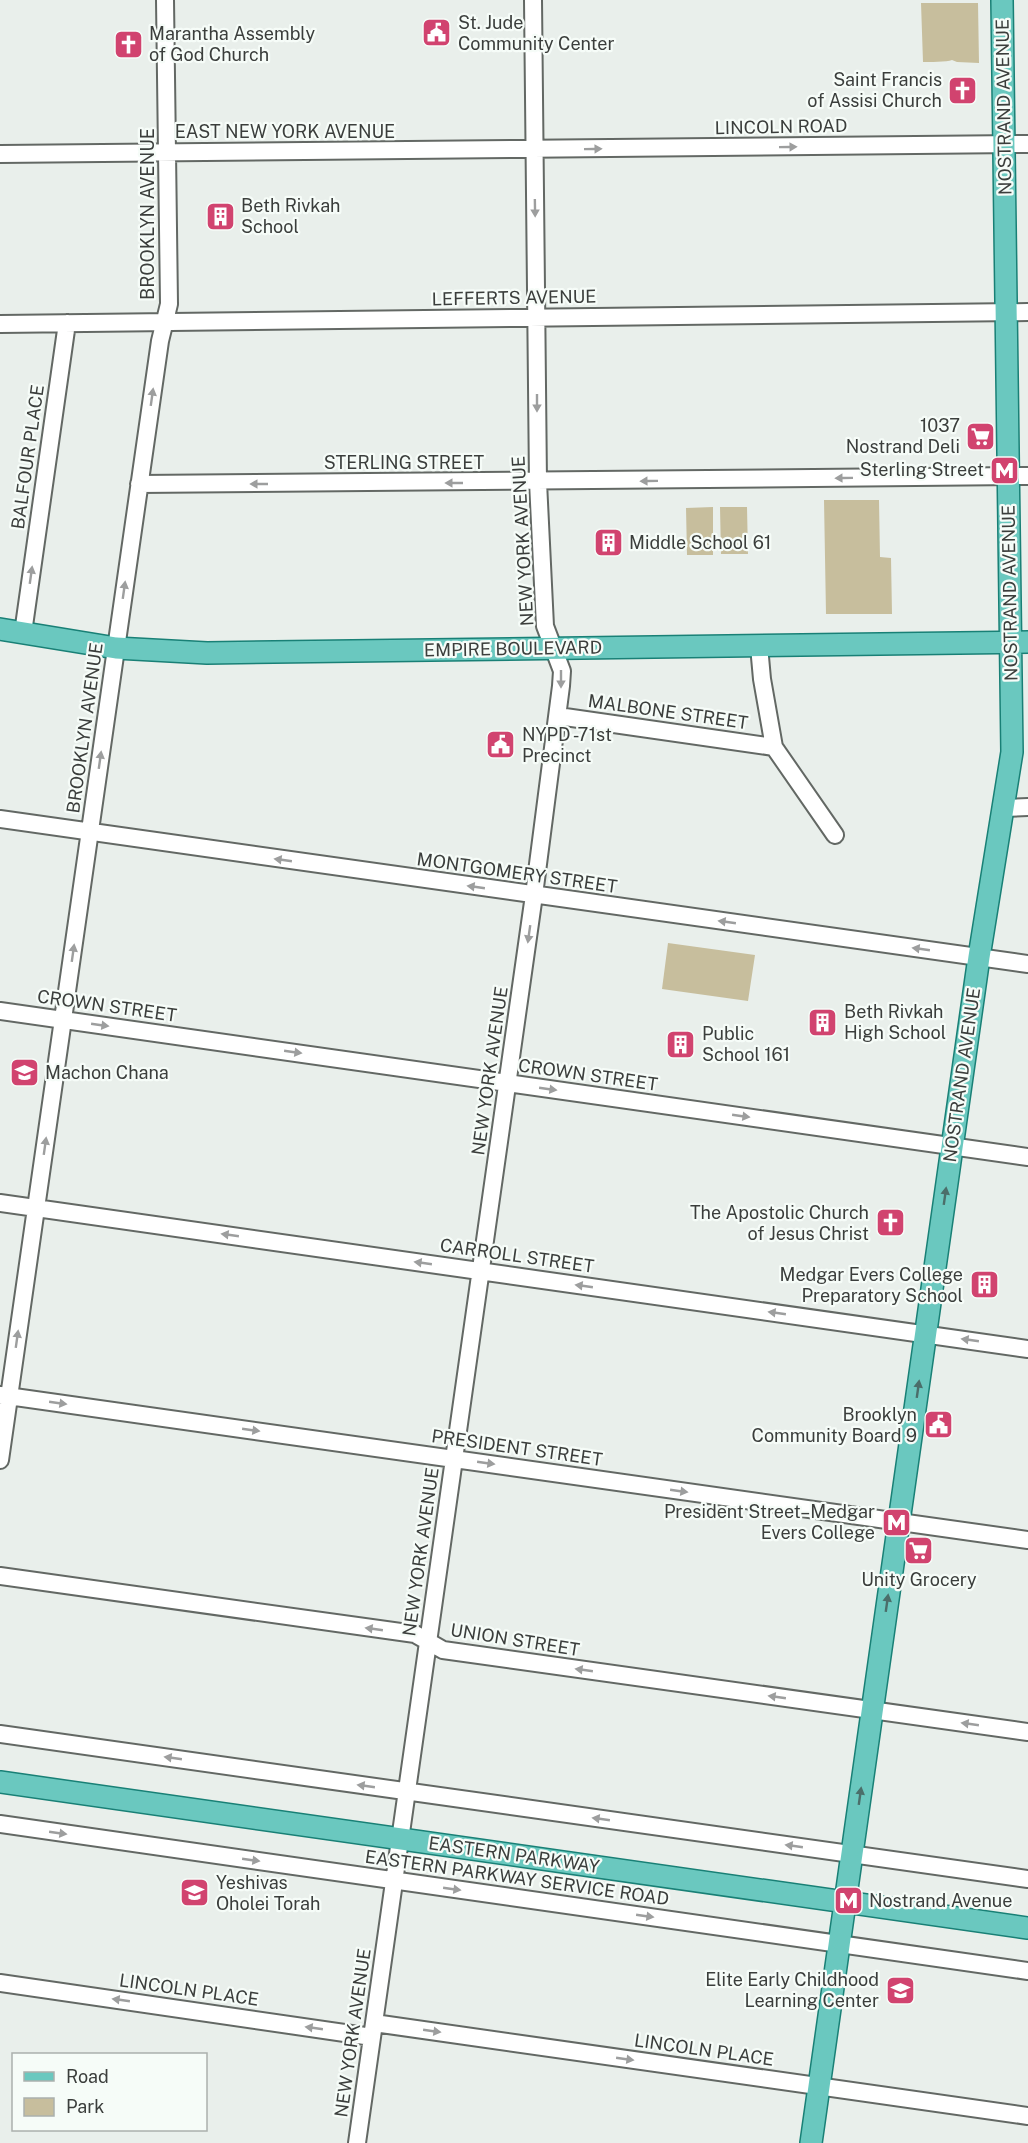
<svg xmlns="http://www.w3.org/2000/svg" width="1028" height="2143" viewBox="0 0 1028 2143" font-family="'Public Sans',sans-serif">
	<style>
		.green { fill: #c7be9d }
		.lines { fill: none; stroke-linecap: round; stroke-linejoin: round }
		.minor-casing { stroke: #636864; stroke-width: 20 }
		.major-casing { stroke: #198076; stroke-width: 24 }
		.minor { stroke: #fff; stroke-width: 16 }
		.major { stroke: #6ac8bf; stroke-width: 21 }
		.oneway { fill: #9d9e9e }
		.oneway2 { fill: #4b6e6a }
		.labels { text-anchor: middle; stroke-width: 4.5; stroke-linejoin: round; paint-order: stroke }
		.poi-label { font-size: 18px; fill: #3b3e3c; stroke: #f6fcf8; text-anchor: start }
		.street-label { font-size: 18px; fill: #3b3e3c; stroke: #f6fcf8 }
	</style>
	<rect width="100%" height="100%" fill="#e9efeb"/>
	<path class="green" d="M 921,3 L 978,3 L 979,63 L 957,62 L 952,60 C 947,62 929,62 923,62 Z
		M 824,500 L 879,500 L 880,557 L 891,558 L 892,614 L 826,614 Z
		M 713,507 L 713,555 L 687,555 L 686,508 Z
		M 720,507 L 747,507 L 748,554 L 721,554 Z
		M 668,943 L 755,955 L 748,1001 L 662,989 Z"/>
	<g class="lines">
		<defs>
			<path id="minor" d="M 0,154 L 1028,144
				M 0,324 L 1028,312
				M 139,484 L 1028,476
				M 23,633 L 67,323
				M 759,646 L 762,679 L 774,747 L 835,835
				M 558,716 L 774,747
				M 1003,808 L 1028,807
				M 0,819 L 1028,964
				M 0,1011 L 1028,1157
				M 0,1203 L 1028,1349
				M 0,1395 L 1028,1540
				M 0,1460 L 160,341 L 169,304 L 165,0
				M 0,1576 L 415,1634 L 443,1650 L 1028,1732
				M 0,1734 L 1028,1879
				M 0,1824 L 1028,1971
				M 0,1983 L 372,2037
				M 374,2023 L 1028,2116
				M 357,2143 L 534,895 L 561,686 L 562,671 L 545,626 L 538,482 L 533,0"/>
			<path id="major" d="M 0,629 L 116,648 L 207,653 L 1028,642
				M 0,1782 L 1028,1928
				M 811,2143 L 979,957 L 1012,752 L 1002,0"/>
		</defs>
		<use href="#minor" class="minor-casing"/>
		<use href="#major" class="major-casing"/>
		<use href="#minor" class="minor"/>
		<use href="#major" class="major"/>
	</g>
	<defs><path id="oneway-solid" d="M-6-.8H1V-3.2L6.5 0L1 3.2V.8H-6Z" transform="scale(1.5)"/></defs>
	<g class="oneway">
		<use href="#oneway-solid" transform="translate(788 147) rotate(-1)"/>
		<use href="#oneway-solid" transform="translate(593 149) rotate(-1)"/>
		<use href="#oneway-solid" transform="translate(535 208) rotate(89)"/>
		<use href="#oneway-solid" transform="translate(152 397) rotate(-82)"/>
		<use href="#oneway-solid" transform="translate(537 403) rotate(90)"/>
		<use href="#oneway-solid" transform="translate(844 478) rotate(179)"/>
		<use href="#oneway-solid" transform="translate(649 481) rotate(179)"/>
		<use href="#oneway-solid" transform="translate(454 483) rotate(180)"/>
		<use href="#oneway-solid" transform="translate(259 484) rotate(180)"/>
		<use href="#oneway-solid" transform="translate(31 575) rotate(-82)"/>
		<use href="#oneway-solid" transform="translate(124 590) rotate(-82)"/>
		<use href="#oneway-solid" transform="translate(561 679) rotate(90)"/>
		<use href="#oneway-solid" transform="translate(100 760) rotate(-82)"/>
		<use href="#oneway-solid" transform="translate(283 860) rotate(-172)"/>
		<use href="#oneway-solid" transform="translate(476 887) rotate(-172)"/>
		<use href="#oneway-solid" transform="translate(727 922) rotate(-172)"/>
		<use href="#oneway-solid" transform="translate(529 934) rotate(98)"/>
		<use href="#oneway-solid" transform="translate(921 949) rotate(-172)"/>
		<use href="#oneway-solid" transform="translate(73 953) rotate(-82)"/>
		<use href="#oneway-solid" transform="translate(100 1025) rotate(8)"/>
		<use href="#oneway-solid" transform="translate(293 1052) rotate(8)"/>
		<use href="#oneway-solid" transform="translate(548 1089) rotate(8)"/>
		<use href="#oneway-solid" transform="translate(741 1116) rotate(8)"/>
		<use href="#oneway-solid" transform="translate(45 1146) rotate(-82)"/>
		<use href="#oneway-solid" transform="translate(230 1235) rotate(-172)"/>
		<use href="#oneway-solid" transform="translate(423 1263) rotate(-172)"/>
		<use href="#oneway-solid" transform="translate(584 1286) rotate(-172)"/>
		<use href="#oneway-solid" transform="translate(777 1313) rotate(-172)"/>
		<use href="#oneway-solid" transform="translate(17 1339) rotate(-82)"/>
		<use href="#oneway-solid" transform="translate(970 1340) rotate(-172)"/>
		<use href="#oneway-solid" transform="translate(58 1403) rotate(8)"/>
		<use href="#oneway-solid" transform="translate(251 1430) rotate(8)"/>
		<use href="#oneway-solid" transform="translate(486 1463) rotate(8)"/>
		<use href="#oneway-solid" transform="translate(679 1491) rotate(8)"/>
		<use href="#oneway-solid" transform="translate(374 1629) rotate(-172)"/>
		<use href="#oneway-solid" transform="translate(584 1670) rotate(-172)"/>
		<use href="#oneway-solid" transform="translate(777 1697) rotate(-172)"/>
		<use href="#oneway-solid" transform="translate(970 1724) rotate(-172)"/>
		<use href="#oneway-solid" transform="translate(173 1758) rotate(-172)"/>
		<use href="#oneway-solid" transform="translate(366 1786) rotate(-172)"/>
		<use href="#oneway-solid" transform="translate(601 1819) rotate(-172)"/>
		<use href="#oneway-solid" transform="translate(58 1833) rotate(8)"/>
		<use href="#oneway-solid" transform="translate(794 1846) rotate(-172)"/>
		<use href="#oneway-solid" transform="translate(251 1860) rotate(8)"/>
		<use href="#oneway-solid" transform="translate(452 1889) rotate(8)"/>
		<use href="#oneway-solid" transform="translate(645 1916) rotate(8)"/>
		<use href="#oneway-solid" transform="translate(121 2000) rotate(-172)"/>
		<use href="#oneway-solid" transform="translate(314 2028) rotate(-172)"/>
		<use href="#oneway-solid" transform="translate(432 2031) rotate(8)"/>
		<use href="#oneway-solid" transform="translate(625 2059) rotate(8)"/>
	</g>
	<g class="oneway2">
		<use href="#oneway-solid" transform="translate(945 1196) rotate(-82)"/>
		<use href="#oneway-solid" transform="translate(918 1389) rotate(-82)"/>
		<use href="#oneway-solid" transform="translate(887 1603) rotate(-82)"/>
		<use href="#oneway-solid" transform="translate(860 1796) rotate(-82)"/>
	</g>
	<defs>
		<symbol id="civic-square" viewBox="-11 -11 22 22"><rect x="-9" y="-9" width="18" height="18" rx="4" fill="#d1436f" stroke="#f6fcf8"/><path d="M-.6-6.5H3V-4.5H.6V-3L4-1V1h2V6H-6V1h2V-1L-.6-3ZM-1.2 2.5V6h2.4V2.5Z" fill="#fff"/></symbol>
		<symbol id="church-square" viewBox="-11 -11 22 22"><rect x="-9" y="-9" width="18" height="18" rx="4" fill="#d1436f" stroke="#f6fcf8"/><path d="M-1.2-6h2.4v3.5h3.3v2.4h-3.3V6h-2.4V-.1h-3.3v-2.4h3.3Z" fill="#fff"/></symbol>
		<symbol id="building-square" viewBox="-11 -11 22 22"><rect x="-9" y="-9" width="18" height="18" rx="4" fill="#d1436f" stroke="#f6fcf8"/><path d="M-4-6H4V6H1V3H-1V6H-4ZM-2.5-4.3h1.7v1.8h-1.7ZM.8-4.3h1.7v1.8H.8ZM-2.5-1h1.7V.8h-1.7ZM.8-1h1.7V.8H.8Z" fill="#fff"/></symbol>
		<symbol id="supermarket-square" viewBox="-11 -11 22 22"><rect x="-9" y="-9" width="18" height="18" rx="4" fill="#d1436f" stroke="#f6fcf8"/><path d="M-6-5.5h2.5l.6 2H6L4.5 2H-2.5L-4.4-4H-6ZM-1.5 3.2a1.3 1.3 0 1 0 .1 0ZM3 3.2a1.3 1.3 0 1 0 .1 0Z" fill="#fff"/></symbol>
		<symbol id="metro-square" viewBox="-11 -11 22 22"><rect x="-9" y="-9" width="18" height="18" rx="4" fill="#d1436f" stroke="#f6fcf8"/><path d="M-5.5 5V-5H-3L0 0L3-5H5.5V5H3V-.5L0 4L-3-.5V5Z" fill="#fff"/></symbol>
		<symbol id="school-square" viewBox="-11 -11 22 22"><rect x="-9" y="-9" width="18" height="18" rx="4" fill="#d1436f" stroke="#f6fcf8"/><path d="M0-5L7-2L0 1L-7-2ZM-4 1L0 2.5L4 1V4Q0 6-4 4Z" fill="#fff"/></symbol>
	</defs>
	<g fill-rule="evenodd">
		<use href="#civic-square" x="420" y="16" width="33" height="33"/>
		<use href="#church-square" x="112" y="28" width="33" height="33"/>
		<use href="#church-square" x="946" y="74" width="33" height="33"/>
		<use href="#building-square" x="204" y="200" width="33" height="33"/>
		<use href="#supermarket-square" x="964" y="420" width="33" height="33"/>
		<use href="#metro-square" x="988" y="454" width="33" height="33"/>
		<use href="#building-square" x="592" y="526" width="33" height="33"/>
		<use href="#civic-square" x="484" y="728" width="33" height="33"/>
		<use href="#building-square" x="806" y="1006" width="33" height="33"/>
		<use href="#building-square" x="664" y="1028" width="33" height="33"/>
		<use href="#school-square" x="8" y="1056" width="33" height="33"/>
		<use href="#church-square" x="874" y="1206" width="33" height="33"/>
		<use href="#building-square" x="968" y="1268" width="33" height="33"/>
		<use href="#civic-square" x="922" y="1408" width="33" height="33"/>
		<use href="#metro-square" x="880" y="1506" width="33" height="33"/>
		<use href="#supermarket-square" x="902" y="1534" width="33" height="33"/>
		<use href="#school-square" x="178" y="1876" width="33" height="33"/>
		<use href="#metro-square" x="832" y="1884" width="33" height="33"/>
		<use href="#school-square" x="884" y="1974" width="33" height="33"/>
	</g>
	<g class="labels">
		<g class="poi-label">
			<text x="458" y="29">St. Jude<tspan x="458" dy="21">Community Center</tspan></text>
			<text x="149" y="40">Marantha Assembly<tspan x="149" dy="21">of God Church</tspan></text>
			<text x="942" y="86" text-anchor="end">Saint Francis<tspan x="942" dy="21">of Assisi Church</tspan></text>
			<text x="241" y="212">Beth Rivkah<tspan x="241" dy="21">School</tspan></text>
			<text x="960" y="432" text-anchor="end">1037<tspan x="960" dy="21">Nostrand Deli</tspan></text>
			<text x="984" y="476" text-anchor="end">Sterling Street</text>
			<text x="629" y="549">Middle School 61</text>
			<text x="522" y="741">NYPD -71st<tspan x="522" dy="21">Precinct</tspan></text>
			<text x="844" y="1018">Beth Rivkah<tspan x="844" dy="21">High School</tspan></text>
			<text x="702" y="1040">Public<tspan x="702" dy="21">School 161</tspan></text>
			<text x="45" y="1079">Machon Chana</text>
			<text x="869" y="1219" text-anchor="end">The Apostolic Church<tspan x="869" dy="21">of Jesus Christ</tspan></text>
			<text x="963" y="1281" text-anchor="end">Medgar Evers College<tspan x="963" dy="21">Preparatory School</tspan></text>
			<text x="917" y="1421" text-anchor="end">Brooklyn<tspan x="917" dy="21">Community Board 9</tspan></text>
			<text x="875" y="1518" text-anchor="end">President Street–Medgar<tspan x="875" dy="21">Evers College</tspan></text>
			<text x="919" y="1586" text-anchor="middle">Unity Grocery</text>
			<text x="216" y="1889">Yeshivas<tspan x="216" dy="21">Oholei Torah</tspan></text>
			<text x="869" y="1907">Nostrand Avenue</text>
			<text x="879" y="1986" text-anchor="end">Elite Early Childhood<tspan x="879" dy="21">Learning Center</tspan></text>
		</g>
		<g class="street-label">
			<text transform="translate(1004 107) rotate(-91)" y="6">NOSTRAND AVENUE</text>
			<text transform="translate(781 127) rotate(-1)" y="6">LINCOLN ROAD</text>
			<text x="285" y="138">EAST NEW YORK AVENUE</text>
			<text transform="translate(148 214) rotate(-90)" y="6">BROOKLYN AVENUE</text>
			<text transform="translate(514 298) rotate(-1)" y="6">LEFFERTS AVENUE</text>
			<text transform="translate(28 457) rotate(-82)" y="6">BALFOUR PLACE</text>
			<text x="404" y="469">STERLING STREET</text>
			<text transform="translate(523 541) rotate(-93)" y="6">NEW YORK AVENUE</text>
			<text transform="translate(1010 593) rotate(-91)" y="6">NOSTRAND AVENUE</text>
			<text transform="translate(513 649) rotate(-1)" y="6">EMPIRE BOULEVARD</text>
			<text transform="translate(668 712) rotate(8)" y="6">MALBONE STREET</text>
			<text transform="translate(85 728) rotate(-82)" y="6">BROOKLYN AVENUE</text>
			<text transform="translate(517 873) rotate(8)" y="6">MONTGOMERY STREET</text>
			<text transform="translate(107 1006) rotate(8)" y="6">CROWN STREET</text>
			<text transform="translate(490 1071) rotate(-82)" y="6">NEW YORK AVENUE</text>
			<text transform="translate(588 1075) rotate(8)" y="6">CROWN STREET</text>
			<text transform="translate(962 1075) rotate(-82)" y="6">NOSTRAND AVENUE</text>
			<text transform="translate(517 1256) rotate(8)" y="6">CARROLL STREET</text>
			<text transform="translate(517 1448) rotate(8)" y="6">PRESIDENT STREET</text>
			<text transform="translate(421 1552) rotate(-82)" y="6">NEW YORK AVENUE</text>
			<text transform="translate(515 1640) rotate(9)" y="6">UNION STREET</text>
			<text transform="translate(514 1855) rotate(8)" y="6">EASTERN PARKWAY</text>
			<text transform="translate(517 1878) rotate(8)" y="6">EASTERN PARKWAY SERVICE ROAD</text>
			<text transform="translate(189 1990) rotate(8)" y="6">LINCOLN PLACE</text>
			<text transform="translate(353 2033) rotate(-82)" y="6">NEW YORK AVENUE</text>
			<text transform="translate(704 2050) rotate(8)" y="6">LINCOLN PLACE</text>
		</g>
	</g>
	<rect x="12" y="2053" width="195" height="78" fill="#f6fcf8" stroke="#abb0ad" stroke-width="1.5"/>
	<rect x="24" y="2072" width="30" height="9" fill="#6ac8bf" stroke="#abb0ad" stroke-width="1.5"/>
	<text x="66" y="2083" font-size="18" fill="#3b3e3c">Road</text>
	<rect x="24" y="2098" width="30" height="18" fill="#c7be9d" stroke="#abb0ad" stroke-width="1.5"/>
	<text x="66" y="2113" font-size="18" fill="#3b3e3c">Park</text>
</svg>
